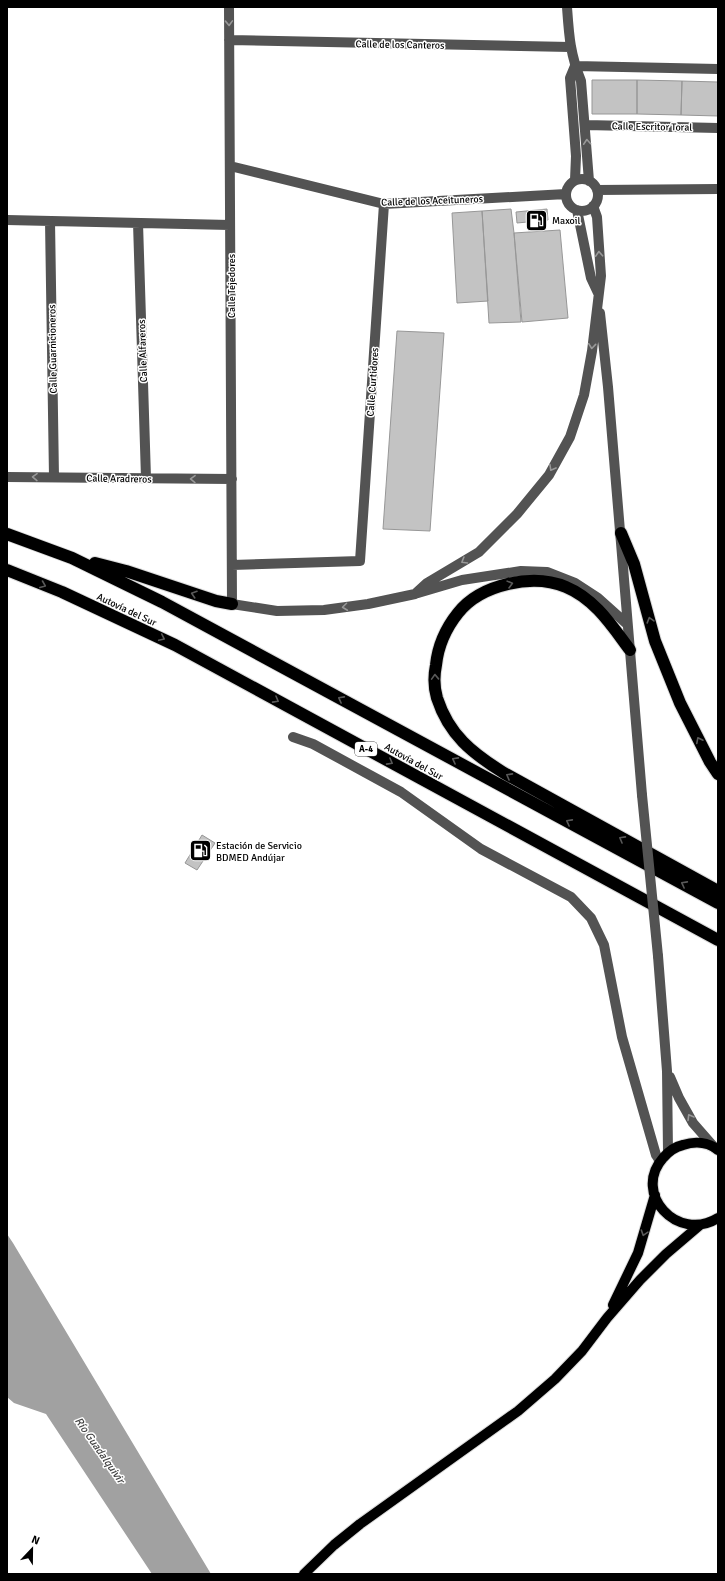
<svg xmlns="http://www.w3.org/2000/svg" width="725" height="1581" viewBox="0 0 725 1581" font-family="Signika,sans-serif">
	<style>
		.water { fill: #a1a1a1 }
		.building { fill: #c3c3c3; stroke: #979797 }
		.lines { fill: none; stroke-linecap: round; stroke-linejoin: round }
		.major-casing { stroke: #dbdbdb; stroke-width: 12 }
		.highway-casing { stroke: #dbdbdb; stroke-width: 14 }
		.minor { stroke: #535353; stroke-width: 10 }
		.major { stroke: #000; stroke-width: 10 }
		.highway { stroke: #000; stroke-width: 12 }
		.minor-bridge { stroke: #535353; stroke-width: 10 }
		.oneway { stroke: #989898 }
		.oneway2 { stroke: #595959 }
		.labels { text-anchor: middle; stroke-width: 3; stroke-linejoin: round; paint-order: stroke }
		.shield { fill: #fff; stroke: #4c4c4c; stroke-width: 1 }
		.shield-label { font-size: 9px; font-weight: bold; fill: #000 }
		.street-label { font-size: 10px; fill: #000; stroke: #fff }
		.poi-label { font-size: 10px; fill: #000; stroke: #fff; text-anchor: start }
		.water-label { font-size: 11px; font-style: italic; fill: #424242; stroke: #fff }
	</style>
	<rect width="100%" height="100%" fill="#fff"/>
	<path class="water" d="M 7,1234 L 13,1243 L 211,1574 L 152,1574 L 46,1414 L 14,1403 L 7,1397 Z"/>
	<path class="building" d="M 592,80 L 637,80 L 637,114 L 592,114 Z
		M 637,80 L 682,81 L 681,115 L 637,114 Z
		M 682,81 L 718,82 L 718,116 L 681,115 Z
		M 511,209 L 514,233 L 521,322 L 489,323 L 482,211 Z
		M 547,209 L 548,220 L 517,223 L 516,212 Z
		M 482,211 L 488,301 L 457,303 L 452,213 Z
		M 560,230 L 568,318 L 522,322 L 514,233 Z
		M 397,331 L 444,333 L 430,531 L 383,529 Z
		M 202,835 L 215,843 L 197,870 L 185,863 Z"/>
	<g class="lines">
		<defs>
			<path id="major" d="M 718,1150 C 708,1142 695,1141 683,1145 C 674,1147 668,1152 663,1158 C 632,1193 677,1243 718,1218
				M 613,1305 L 638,1253 L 655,1195
				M 304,1574 L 334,1545 L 360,1524 L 518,1411 L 555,1379 L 582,1351 L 607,1318 L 640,1280 L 666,1254 L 700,1225"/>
			<path id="highway" d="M 621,533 L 634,564 L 655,641 L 680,703 L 710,762 L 718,774
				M 7,534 L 72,558 L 162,602 L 718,903
				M 95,563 L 126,571 L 216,601 L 232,604
				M 7,570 L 62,592 L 175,645 L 718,940
				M 630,650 C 612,626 595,599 566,587 C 533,573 481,584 458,613 C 446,628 438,646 436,665 C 434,675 434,688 437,698 C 449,735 472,753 504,773 L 718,891"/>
		</defs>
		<use href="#major" class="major-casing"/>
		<use href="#highway" class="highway-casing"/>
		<path class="minor" d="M 229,7 L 232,604 L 277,611 L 324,610 L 368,604 L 415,594 L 427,583 L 479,552 L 517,514 L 549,475 L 570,437 L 584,395 L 592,351 L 601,276 L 597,217 L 593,206
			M 567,7 C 569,35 570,54 581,81 L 589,181
			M 229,40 L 570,47
			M 575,66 L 718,69
			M 575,66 L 570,78 L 576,156 L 575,180
			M 586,125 L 718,128
			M 230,166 L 384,204 L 566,194
			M566 195a16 16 0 1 1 32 0a16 16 0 1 1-32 0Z
			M 597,190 L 718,189
			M 577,210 L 591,278 L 598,293
			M 7,220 L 230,225
			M 50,221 L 54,477
			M 138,223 L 146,478
			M 600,313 L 608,387 L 642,795
			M 7,477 L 232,479
			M 232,565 L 360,561 L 384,204
			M 418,593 L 462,580 L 521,571 L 547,572 L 575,583 L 598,598 L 627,624
			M 293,737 L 313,744 L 401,792 L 481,849 L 571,897 L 591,918 L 604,945 L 622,1037 L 656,1155 L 660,1161
			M 658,956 L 667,1071 L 668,1152
			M 670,1077 L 679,1098 L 693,1123 L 714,1147"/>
		<use href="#major" class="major"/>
		<use href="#highway" class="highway"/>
		<path class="minor-bridge" d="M 642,795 L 658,956"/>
	</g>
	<defs><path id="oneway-chevron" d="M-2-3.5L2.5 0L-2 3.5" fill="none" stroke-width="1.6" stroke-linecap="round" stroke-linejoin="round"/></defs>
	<g class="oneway">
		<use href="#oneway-chevron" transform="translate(229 23) rotate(88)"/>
		<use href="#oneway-chevron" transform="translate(587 142) rotate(-94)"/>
		<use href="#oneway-chevron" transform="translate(599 254) rotate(-93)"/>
		<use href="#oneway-chevron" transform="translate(592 346) rotate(96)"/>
		<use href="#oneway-chevron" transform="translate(552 468) rotate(119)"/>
		<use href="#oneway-chevron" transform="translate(35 477) rotate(-179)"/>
		<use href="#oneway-chevron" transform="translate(193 479) rotate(-179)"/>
		<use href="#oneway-chevron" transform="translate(464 561) rotate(149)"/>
		<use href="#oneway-chevron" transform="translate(345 607) rotate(173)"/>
		<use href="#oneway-chevron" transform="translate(690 1117) rotate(-121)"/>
	</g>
	<g class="oneway2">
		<use href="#oneway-chevron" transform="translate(510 584) rotate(-15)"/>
		<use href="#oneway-chevron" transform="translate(43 585) rotate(22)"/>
		<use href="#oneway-chevron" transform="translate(194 594) rotate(-162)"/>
		<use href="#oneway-chevron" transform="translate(650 620) rotate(-106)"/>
		<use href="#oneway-chevron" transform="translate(162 638) rotate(25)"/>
		<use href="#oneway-chevron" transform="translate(435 677) rotate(-92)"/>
		<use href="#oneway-chevron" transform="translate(341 699) rotate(-152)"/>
		<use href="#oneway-chevron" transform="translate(276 700) rotate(29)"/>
		<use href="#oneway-chevron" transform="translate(699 740) rotate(-117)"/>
		<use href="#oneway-chevron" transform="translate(455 760) rotate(-152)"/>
		<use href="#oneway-chevron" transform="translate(390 762) rotate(29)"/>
		<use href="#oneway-chevron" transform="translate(509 776) rotate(-151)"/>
		<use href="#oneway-chevron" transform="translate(569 822) rotate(-152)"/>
		<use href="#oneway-chevron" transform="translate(622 839) rotate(-151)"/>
		<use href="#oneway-chevron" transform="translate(684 884) rotate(-152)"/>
		<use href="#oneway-chevron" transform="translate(644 1233) rotate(108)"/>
	</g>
	<defs>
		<symbol id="fuel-square" viewBox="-11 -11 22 22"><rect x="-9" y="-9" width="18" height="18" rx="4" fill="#000" stroke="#fff"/><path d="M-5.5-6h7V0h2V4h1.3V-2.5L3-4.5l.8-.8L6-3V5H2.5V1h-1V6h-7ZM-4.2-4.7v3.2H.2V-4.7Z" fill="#fff"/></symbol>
	</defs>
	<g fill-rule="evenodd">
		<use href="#fuel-square" x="524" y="208" width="25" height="25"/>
		<use href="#fuel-square" x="188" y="838" width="25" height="25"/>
	</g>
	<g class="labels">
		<rect class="shield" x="355" y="742" width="22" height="14" rx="3"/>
		<g class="shield-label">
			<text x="366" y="752">A-4</text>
		</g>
		<g class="street-label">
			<text transform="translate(400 44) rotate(1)" y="4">Calle de los Canteros</text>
			<text transform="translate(652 126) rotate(1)" y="4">Calle Escritor Toral</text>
			<text transform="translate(432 200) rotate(-2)" y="4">Calle de los Aceituneros</text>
			<text transform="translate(231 286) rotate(-90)" y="4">Calle Tejedores</text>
			<text transform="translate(52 349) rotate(-91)" y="4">Calle Guarnicioneros</text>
			<text transform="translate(142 351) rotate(-92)" y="4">Calle Alfareros</text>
			<text transform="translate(372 382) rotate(-86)" y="4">Calle Curtidores</text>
			<text transform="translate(119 478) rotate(1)" y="4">Calle Aradreros</text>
			<text transform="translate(127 609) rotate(25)" y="4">Autovía del Sur</text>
			<text transform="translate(414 761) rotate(29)" y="4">Autovía del Sur</text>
		</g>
		<g class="poi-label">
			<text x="552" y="224">Maxoil</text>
			<text x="216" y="849">Estación de Servicio<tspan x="216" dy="12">BDMED Andújar</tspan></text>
		</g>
		<g class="water-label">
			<text transform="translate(100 1450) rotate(55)" y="4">Río Guadalquivir</text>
		</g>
	</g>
	<rect width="725" height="1581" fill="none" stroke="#000000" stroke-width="16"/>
	<g transform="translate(32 1549) rotate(22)" stroke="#ffffff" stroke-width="3" paint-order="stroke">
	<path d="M0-3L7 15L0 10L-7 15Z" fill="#000000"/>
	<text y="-6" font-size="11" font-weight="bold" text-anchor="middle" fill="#000000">N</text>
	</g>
</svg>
